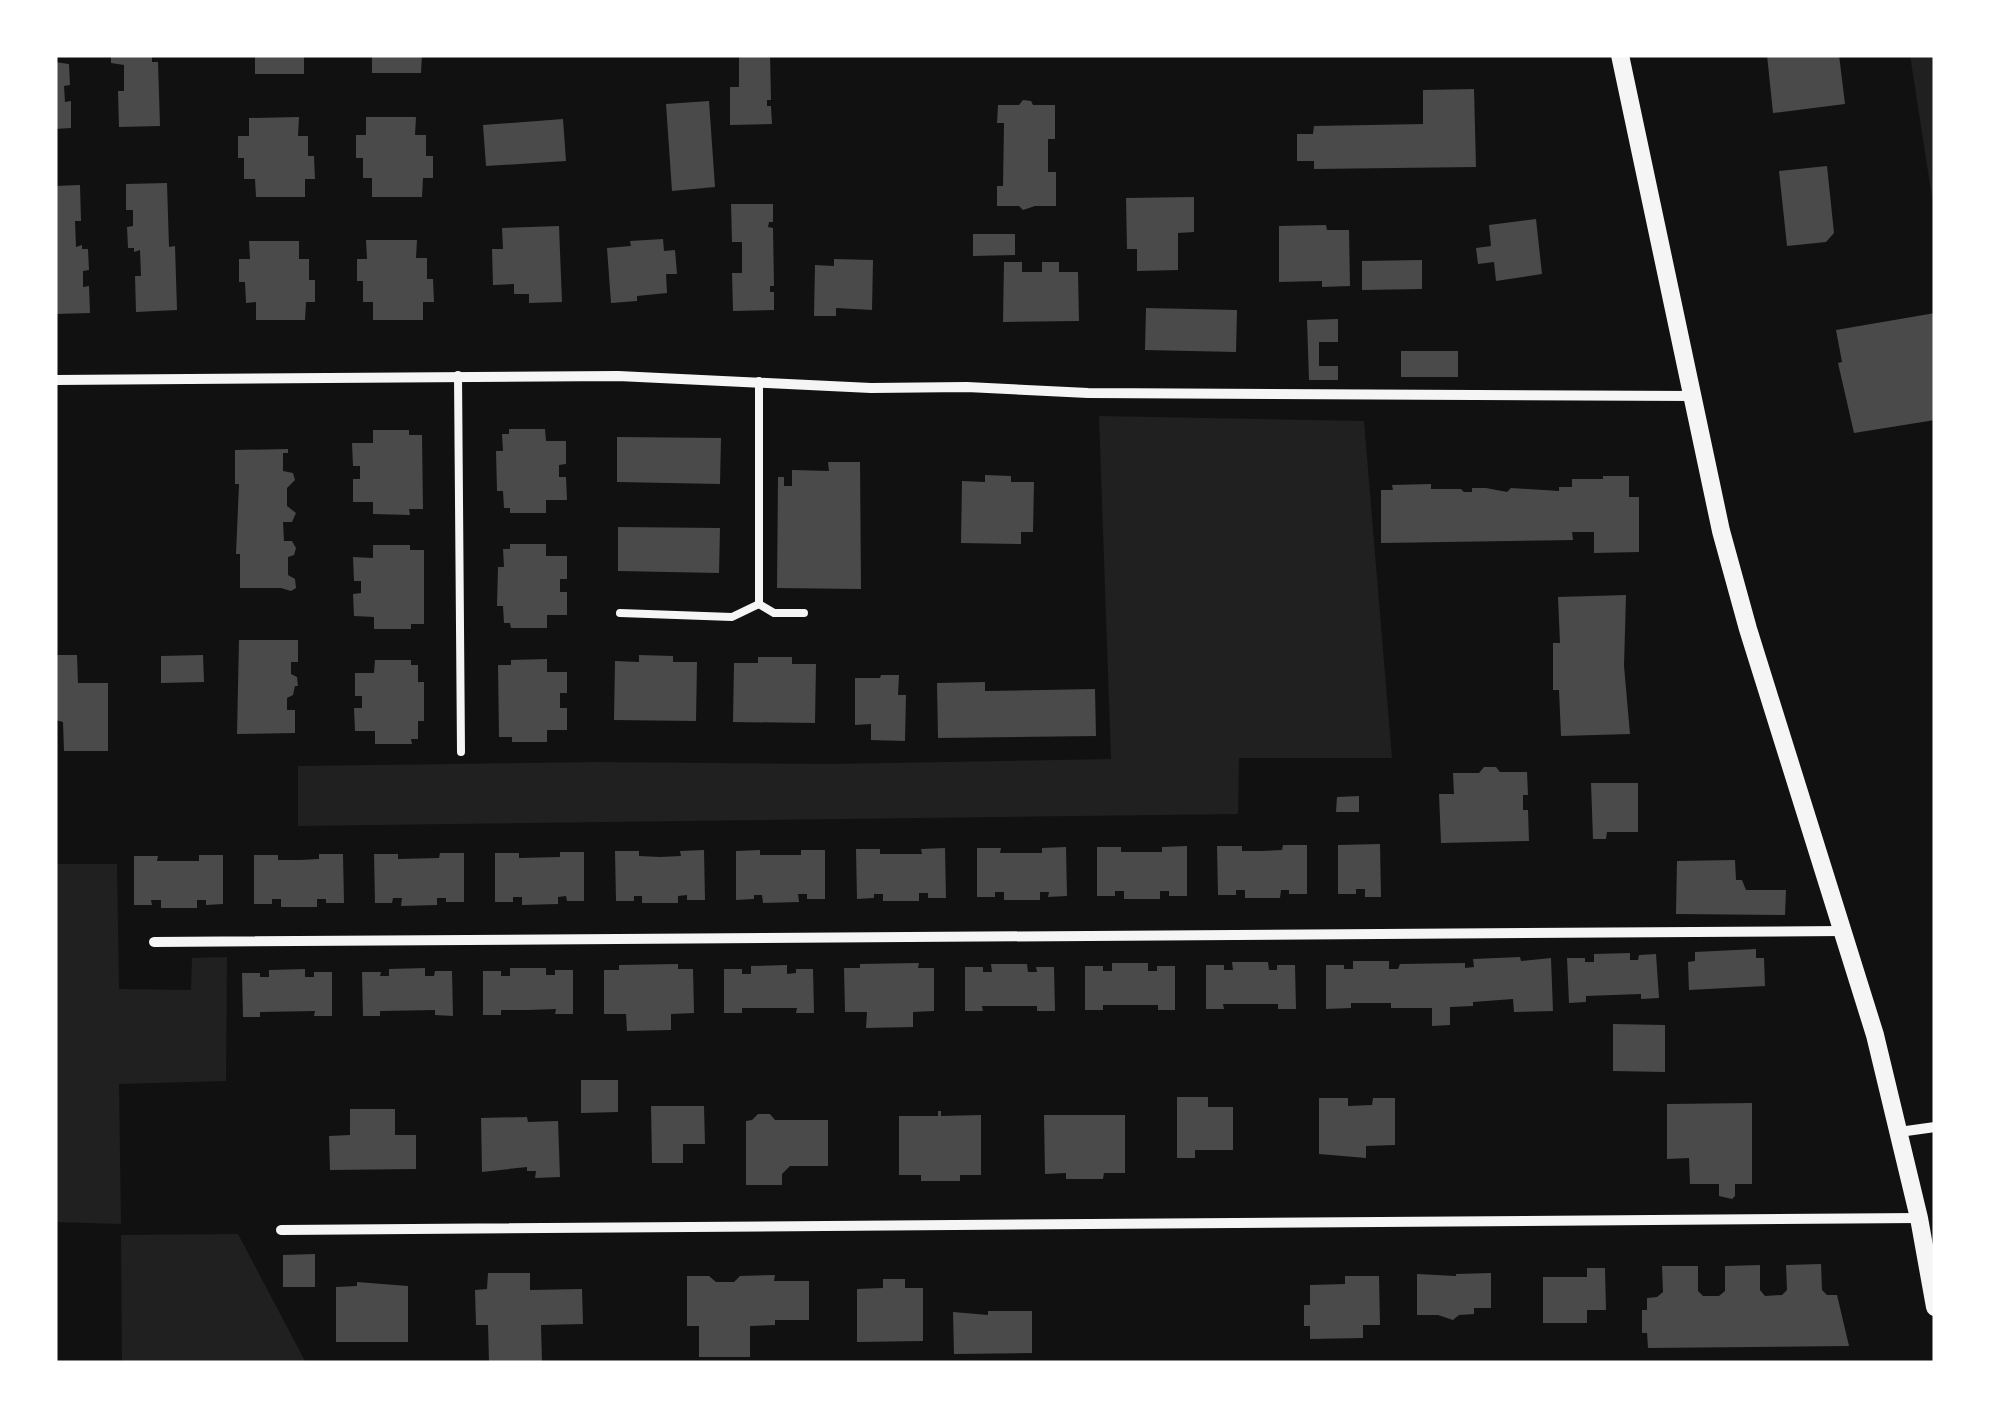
<svg xmlns="http://www.w3.org/2000/svg" width="1990" height="1418" viewBox="0 0 1990 1418" font-family="Lato,sans-serif">
	<style>
		.green { fill: #202020 }
		.building { fill: #4a4a4a }
		.lines { fill: none; stroke-linecap: round; stroke-linejoin: round }
		.service { stroke: #f5f5f5; stroke-width: 8 }
		.minor { stroke: #f5f5f5; stroke-width: 10 }
		.tertiary { stroke: #f5f5f5; stroke-width: 18 }
	</style>
	<rect width="100%" height="100%" fill="#111"/>
	<path class="green" d="M 1910,55 L 1935,55 L 1935,217 Z
		M 1099,416 L 1364,421 L 1392,758 L 1239,758 L 1238,814 L 298,826 L 298,766 L 597,762 L 832,764 L 1111,759 Z
		M 55,864 L 117,864 L 119,989 L 191,990 L 192,958 L 227,957 L 226,1081 L 119,1084 L 121,1224 L 55,1222 Z
		M 238,1234 L 306,1363 L 122,1363 L 121,1235 Z"/>
	<path class="building" d="M 111,55 L 152,55 L 152,62 L 158,62 L 160,126 L 119,127 L 118,91 L 124,91 L 124,65 L 111,63 Z
		M 255,55 L 304,55 L 304,74 L 255,74 Z
		M 372,55 L 422,55 L 421,73 L 372,73 Z
		M 739,55 L 770,55 L 771,100 L 767,100 L 767,106 L 771,106 L 772,124 L 730,125 L 730,87 L 739,87 Z
		M 1767,55 L 1839,55 L 1845,104 L 1773,113 Z
		M 55,62 L 69,64 L 70,85 L 64,86 L 65,102 L 71,101 L 71,128 L 55,129 Z
		M 1474,89 L 1476,167 L 1314,169 L 1314,161 L 1297,161 L 1297,134 L 1313,134 L 1314,126 L 1423,124 L 1423,90 Z
		M 1023,100 L 1031,101 L 1033,105 L 1055,105 L 1055,139 L 1048,139 L 1048,172 L 1056,172 L 1056,206 L 1035,206 L 1023,210 L 1019,206 L 997,206 L 997,186 L 1003,186 L 1004,123 L 997,123 L 998,105 L 1019,105 Z
		M 709,101 L 715,187 L 672,191 L 666,104 Z
		M 299,117 L 298,136 L 308,136 L 308,156 L 314,156 L 315,179 L 305,179 L 305,197 L 256,197 L 255,179 L 244,179 L 244,158 L 238,158 L 238,136 L 249,136 L 249,118 Z
		M 366,117 L 416,117 L 415,135 L 426,135 L 426,156 L 433,156 L 433,178 L 423,178 L 422,197 L 372,197 L 372,178 L 363,178 L 363,158 L 356,158 L 356,135 L 366,135 Z
		M 563,119 L 566,161 L 486,166 L 483,125 Z
		M 1827,166 L 1834,233 L 1826,242 L 1787,246 L 1779,171 Z
		M 167,183 L 169,247 L 175,246 L 177,310 L 136,312 L 135,276 L 141,276 L 140,250 L 134,252 L 134,248 L 128,248 L 127,227 L 133,226 L 133,210 L 126,210 L 126,184 Z
		M 80,185 L 81,221 L 75,221 L 76,247 L 82,245 L 82,249 L 88,249 L 89,270 L 83,271 L 83,287 L 89,286 L 90,313 L 55,314 L 55,186 Z
		M 1194,197 L 1194,232 L 1178,233 L 1178,270 L 1137,271 L 1137,249 L 1127,249 L 1126,198 Z
		M 731,204 L 773,204 L 773,222 L 769,222 L 768,227 L 773,228 L 774,286 L 770,286 L 770,292 L 774,292 L 774,310 L 733,311 L 732,273 L 742,273 L 742,242 L 732,242 Z
		M 1536,219 L 1542,274 L 1496,281 L 1494,262 L 1478,264 L 1476,248 L 1491,246 L 1489,225 Z
		M 1326,225 L 1327,230 L 1349,230 L 1350,286 L 1322,287 L 1322,281 L 1279,282 L 1279,226 Z
		M 559,226 L 562,302 L 529,303 L 529,294 L 514,294 L 514,284 L 493,285 L 492,249 L 503,249 L 502,228 Z
		M 973,234 L 1015,234 L 1015,255 L 973,256 Z
		M 663,239 L 664,251 L 675,250 L 677,274 L 666,274 L 667,293 L 637,296 L 637,301 L 611,303 L 607,248 L 631,246 L 630,241 Z
		M 366,240 L 417,240 L 416,258 L 427,258 L 427,279 L 433,279 L 434,302 L 423,302 L 423,320 L 373,320 L 373,302 L 363,302 L 363,281 L 357,281 L 357,259 L 367,259 Z
		M 249,241 L 299,241 L 299,259 L 309,259 L 309,280 L 315,280 L 315,302 L 306,302 L 305,320 L 256,320 L 256,302 L 246,303 L 245,282 L 239,282 L 239,259 L 250,259 Z
		M 834,259 L 873,260 L 872,310 L 836,308 L 836,316 L 814,316 L 815,265 L 834,266 Z
		M 1422,260 L 1422,289 L 1362,290 L 1362,261 Z
		M 1004,262 L 1022,262 L 1022,272 L 1042,272 L 1042,262 L 1059,262 L 1059,272 L 1078,272 L 1079,321 L 1003,322 Z
		M 1146,308 L 1237,310 L 1236,352 L 1145,350 Z
		M 1935,313 L 1935,420 L 1854,433 L 1838,363 L 1842,362 L 1836,330 Z
		M 1338,319 L 1338,342 L 1319,342 L 1319,366 L 1338,366 L 1338,380 L 1309,380 L 1307,320 Z
		M 1401,351 L 1458,351 L 1458,377 L 1401,377 Z
		M 509,429 L 545,429 L 546,441 L 566,441 L 566,464 L 559,465 L 559,477 L 566,477 L 567,500 L 546,500 L 546,513 L 510,513 L 510,508 L 504,508 L 503,491 L 497,491 L 496,451 L 503,451 L 502,434 L 509,434 Z
		M 373,430 L 409,430 L 409,435 L 422,435 L 423,509 L 409,509 L 410,515 L 373,514 L 373,502 L 353,502 L 353,479 L 360,479 L 360,466 L 353,466 L 352,443 L 373,443 Z
		M 617,437 L 721,438 L 720,484 L 617,482 Z
		M 288,449 L 288,453 L 283,453 L 283,471 L 293,473 L 295,480 L 287,488 L 287,506 L 296,513 L 292,522 L 283,522 L 284,541 L 292,541 L 296,548 L 294,555 L 288,557 L 288,575 L 295,579 L 296,588 L 291,591 L 281,588 L 240,588 L 240,554 L 236,554 L 239,484 L 235,484 L 235,450 Z
		M 828,462 L 860,462 L 861,589 L 777,588 L 778,477 L 784,477 L 784,486 L 792,486 L 792,470 L 829,471 Z
		M 985,475 L 1011,476 L 1011,482 L 1034,482 L 1033,532 L 1021,532 L 1021,544 L 961,543 L 962,481 L 985,482 Z
		M 1603,476 L 1629,476 L 1629,497 L 1639,497 L 1639,552 L 1594,553 L 1594,532 L 1572,532 L 1573,540 L 1381,543 L 1381,490 L 1393,490 L 1392,485 L 1431,484 L 1431,489 L 1461,489 L 1464,492 L 1472,492 L 1472,488 L 1486,488 L 1507,492 L 1511,488 L 1559,491 L 1559,487 L 1572,487 L 1572,479 L 1603,479 Z
		M 618,527 L 720,528 L 719,573 L 618,571 Z
		M 510,544 L 546,544 L 546,556 L 567,556 L 567,579 L 560,579 L 560,592 L 567,592 L 567,615 L 547,615 L 547,628 L 511,628 L 510,623 L 504,623 L 503,606 L 497,606 L 498,567 L 504,567 L 503,549 L 510,549 Z
		M 373,545 L 410,545 L 410,550 L 424,550 L 424,624 L 411,624 L 411,629 L 374,629 L 374,617 L 354,616 L 353,594 L 361,593 L 361,581 L 354,581 L 353,557 L 373,558 Z
		M 1626,595 L 1624,666 L 1630,734 L 1561,736 L 1559,690 L 1553,690 L 1553,643 L 1560,643 L 1558,597 Z
		M 239,640 L 298,640 L 298,662 L 291,662 L 291,674 L 297,677 L 298,686 L 295,686 L 293,695 L 287,698 L 287,710 L 295,710 L 295,733 L 237,734 Z
		M 55,655 L 77,655 L 78,683 L 108,683 L 108,751 L 64,751 L 63,722 L 55,720 Z
		M 203,655 L 204,682 L 161,683 L 161,656 Z
		M 639,655 L 673,656 L 673,662 L 697,662 L 696,721 L 614,720 L 615,661 L 639,662 Z
		M 758,657 L 792,657 L 792,664 L 816,664 L 815,723 L 733,722 L 734,663 L 758,663 Z
		M 547,659 L 547,672 L 567,672 L 567,693 L 560,693 L 560,708 L 567,708 L 567,730 L 547,730 L 547,742 L 512,742 L 512,737 L 499,737 L 498,665 L 511,665 L 511,660 Z
		M 375,660 L 411,660 L 411,665 L 418,665 L 418,682 L 424,682 L 424,721 L 418,721 L 418,739 L 411,739 L 412,744 L 375,744 L 375,731 L 355,731 L 354,708 L 362,708 L 362,696 L 355,696 L 355,673 L 374,673 Z
		M 881,675 L 899,675 L 898,695 L 906,695 L 905,741 L 871,740 L 871,724 L 855,725 L 855,678 L 880,678 Z
		M 985,682 L 985,691 L 1095,689 L 1096,736 L 938,738 L 937,683 Z
		M 1484,767 L 1496,767 L 1500,772 L 1527,772 L 1528,795 L 1523,795 L 1523,810 L 1528,810 L 1529,841 L 1441,843 L 1439,794 L 1454,794 L 1453,773 L 1479,773 Z
		M 1591,783 L 1638,783 L 1638,832 L 1607,832 L 1606,839 L 1593,839 Z
		M 1359,796 L 1359,812 L 1336,812 L 1337,797 Z
		M 1380,844 L 1381,897 L 1365,897 L 1365,889 L 1356,889 L 1356,894 L 1338,894 L 1338,845 Z
		M 1283,845 L 1307,845 L 1307,894 L 1289,894 L 1289,890 L 1281,890 L 1280,898 L 1245,898 L 1245,890 L 1236,890 L 1236,895 L 1218,895 L 1217,846 L 1242,846 L 1242,851 L 1262,851 L 1282,850 Z
		M 1187,846 L 1187,896 L 1169,896 L 1169,891 L 1160,891 L 1160,899 L 1124,899 L 1124,891 L 1115,891 L 1115,896 L 1097,896 L 1097,847 L 1121,847 L 1121,852 L 1162,852 L 1162,847 Z
		M 1066,847 L 1067,896 L 1048,897 L 1049,892 L 1040,892 L 1040,900 L 1004,900 L 1004,892 L 995,892 L 995,897 L 977,897 L 977,848 L 1001,848 L 1000,853 L 1042,853 L 1042,848 Z
		M 945,848 L 946,898 L 928,898 L 928,893 L 919,893 L 919,901 L 883,901 L 883,894 L 874,894 L 874,898 L 857,899 L 856,849 L 880,849 L 880,854 L 922,854 L 921,849 Z
		M 704,850 L 705,900 L 687,900 L 687,895 L 678,896 L 678,903 L 642,903 L 642,896 L 634,896 L 634,901 L 616,901 L 615,851 L 639,851 L 639,856 L 660,857 L 681,856 L 680,851 Z
		M 760,850 L 760,855 L 801,855 L 801,850 L 825,850 L 825,899 L 807,899 L 807,894 L 798,894 L 799,902 L 763,903 L 762,895 L 754,895 L 754,899 L 736,900 L 736,851 Z
		M 560,852 L 584,852 L 584,901 L 567,901 L 566,896 L 558,897 L 558,904 L 522,905 L 522,897 L 513,897 L 513,902 L 495,902 L 495,853 L 519,853 L 519,858 L 560,857 Z
		M 440,853 L 464,853 L 464,902 L 446,902 L 446,898 L 437,898 L 437,905 L 401,906 L 402,898 L 393,898 L 392,903 L 375,903 L 374,854 L 398,854 L 398,859 L 439,858 Z
		M 319,854 L 343,854 L 344,903 L 326,903 L 326,899 L 317,899 L 317,907 L 281,907 L 281,899 L 272,899 L 272,904 L 254,904 L 254,855 L 278,855 L 278,860 L 299,860 L 319,859 Z
		M 199,855 L 223,855 L 223,904 L 206,905 L 206,900 L 197,900 L 197,908 L 161,908 L 161,900 L 151,900 L 152,905 L 134,905 L 134,856 L 158,856 L 157,861 L 199,861 Z
		M 1735,860 L 1736,880 L 1742,880 L 1746,890 L 1786,890 L 1785,915 L 1676,914 L 1677,861 Z
		M 1756,949 L 1756,958 L 1764,958 L 1765,986 L 1689,990 L 1688,962 L 1695,961 L 1695,952 Z
		M 1630,953 L 1630,960 L 1638,960 L 1639,955 L 1656,954 L 1659,998 L 1641,999 L 1641,994 L 1586,996 L 1586,1002 L 1569,1003 L 1567,958 L 1585,958 L 1585,962 L 1594,962 L 1594,954 Z
		M 1520,957 L 1521,961 L 1551,958 L 1553,1011 L 1514,1012 L 1513,999 L 1473,1002 L 1473,1006 L 1450,1007 L 1450,1025 L 1432,1026 L 1432,1008 L 1391,1008 L 1391,1003 L 1351,1003 L 1351,1008 L 1326,1009 L 1326,965 L 1344,965 L 1344,969 L 1353,969 L 1353,961 L 1389,961 L 1389,969 L 1398,969 L 1400,964 L 1465,963 L 1465,968 L 1474,967 L 1473,959 Z
		M 1232,962 L 1268,962 L 1269,970 L 1277,970 L 1277,965 L 1295,965 L 1296,1009 L 1278,1009 L 1278,1004 L 1223,1004 L 1224,1009 L 1206,1009 L 1206,965 L 1224,965 L 1224,970 L 1233,970 Z
		M 919,963 L 918,968 L 934,968 L 934,1011 L 913,1012 L 913,1027 L 866,1028 L 867,1012 L 845,1012 L 844,968 L 860,968 L 860,964 Z
		M 1112,963 L 1148,963 L 1148,971 L 1157,971 L 1157,966 L 1175,966 L 1175,1010 L 1158,1010 L 1158,1005 L 1103,1005 L 1103,1010 L 1085,1010 L 1085,966 L 1103,966 L 1103,971 L 1112,971 Z
		M 678,964 L 678,969 L 693,969 L 694,1013 L 671,1014 L 671,1030 L 627,1031 L 626,1014 L 604,1014 L 604,970 L 619,970 L 619,965 Z
		M 991,964 L 1027,964 L 1028,972 L 1037,972 L 1036,967 L 1054,967 L 1055,1011 L 1037,1011 L 1037,1006 L 982,1006 L 983,1011 L 965,1011 L 965,967 L 983,967 L 983,972 L 992,972 Z
		M 787,965 L 787,974 L 796,973 L 796,969 L 813,969 L 814,1013 L 796,1013 L 797,1008 L 742,1008 L 742,1013 L 724,1013 L 724,969 L 742,969 L 742,974 L 751,974 L 751,966 Z
		M 425,968 L 425,976 L 434,976 L 435,971 L 452,971 L 453,1016 L 435,1015 L 435,1010 L 380,1011 L 380,1016 L 363,1016 L 362,972 L 381,972 L 380,976 L 389,976 L 389,969 Z
		M 510,968 L 546,968 L 546,975 L 555,975 L 555,970 L 573,970 L 573,1014 L 555,1014 L 556,1009 L 528,1010 L 501,1010 L 501,1015 L 483,1015 L 483,971 L 501,971 L 501,976 L 510,976 Z
		M 305,969 L 305,977 L 314,977 L 314,972 L 332,972 L 332,1016 L 314,1016 L 315,1011 L 260,1012 L 260,1017 L 243,1017 L 242,973 L 260,973 L 260,977 L 269,977 L 269,970 Z
		M 1613,1024 L 1665,1025 L 1665,1072 L 1613,1071 Z
		M 581,1080 L 618,1080 L 618,1112 L 581,1113 Z
		M 1177,1097 L 1208,1097 L 1208,1107 L 1233,1107 L 1233,1150 L 1195,1150 L 1195,1158 L 1177,1158 Z
		M 1319,1098 L 1348,1098 L 1348,1106 L 1372,1105 L 1373,1098 L 1395,1098 L 1395,1145 L 1366,1146 L 1366,1158 L 1319,1154 Z
		M 1752,1103 L 1752,1184 L 1735,1184 L 1735,1196 L 1732,1199 L 1719,1196 L 1719,1184 L 1690,1184 L 1689,1158 L 1667,1159 L 1667,1104 Z
		M 651,1106 L 704,1106 L 705,1144 L 683,1144 L 683,1163 L 652,1163 Z
		M 350,1109 L 395,1109 L 395,1135 L 416,1135 L 416,1169 L 330,1170 L 329,1136 L 350,1135 Z
		M 938,1111 L 941,1111 L 941,1116 L 981,1115 L 981,1175 L 960,1175 L 960,1181 L 921,1181 L 921,1175 L 899,1175 L 899,1116 L 938,1116 Z
		M 758,1114 L 770,1114 L 775,1120 L 828,1120 L 828,1166 L 790,1166 L 782,1174 L 782,1185 L 746,1185 L 746,1121 L 752,1120 Z
		M 1044,1115 L 1125,1115 L 1125,1173 L 1104,1173 L 1103,1179 L 1066,1179 L 1066,1173 L 1045,1174 Z
		M 527,1117 L 528,1122 L 558,1121 L 560,1177 L 535,1178 L 536,1171 L 527,1171 L 527,1167 L 482,1172 L 481,1118 Z
		M 315,1254 L 315,1287 L 283,1287 L 283,1255 Z
		M 1821,1264 L 1822,1290 L 1827,1295 L 1837,1295 L 1849,1346 L 1648,1348 L 1647,1333 L 1642,1333 L 1642,1310 L 1647,1310 L 1647,1298 L 1657,1297 L 1663,1292 L 1662,1266 L 1698,1266 L 1698,1291 L 1703,1296 L 1719,1296 L 1725,1291 L 1725,1266 L 1760,1265 L 1760,1290 L 1765,1296 L 1782,1295 L 1787,1290 L 1786,1265 Z
		M 1587,1268 L 1605,1268 L 1606,1310 L 1587,1310 L 1587,1323 L 1543,1323 L 1543,1277 L 1587,1277 Z
		M 488,1273 L 530,1273 L 530,1290 L 582,1289 L 583,1324 L 541,1325 L 542,1363 L 489,1363 L 488,1325 L 476,1325 L 475,1290 L 487,1289 Z
		M 1491,1273 L 1491,1308 L 1474,1308 L 1474,1314 L 1459,1315 L 1453,1320 L 1438,1315 L 1417,1315 L 1417,1274 L 1456,1276 L 1456,1274 Z
		M 775,1275 L 774,1281 L 809,1281 L 809,1320 L 775,1320 L 775,1325 L 750,1326 L 750,1357 L 699,1357 L 699,1326 L 687,1326 L 687,1276 L 709,1276 L 716,1282 L 734,1282 L 740,1276 Z
		M 1345,1276 L 1379,1276 L 1380,1325 L 1363,1325 L 1363,1338 L 1310,1339 L 1310,1326 L 1304,1326 L 1304,1305 L 1310,1305 L 1310,1285 L 1345,1284 Z
		M 883,1279 L 905,1279 L 905,1288 L 923,1288 L 923,1341 L 857,1342 L 857,1289 L 883,1288 Z
		M 357,1282 L 408,1286 L 408,1342 L 336,1342 L 336,1287 L 357,1286 Z
		M 988,1311 L 1032,1311 L 1032,1353 L 954,1354 L 953,1312 L 988,1315 Z"/>
	<g class="lines">
		<path class="service" d="M 458,375 L 461,752
			M 759,604 L 774,613 L 804,613
			M 620,613 L 732,617 L 759,604 L 759,381"/>
		<path class="minor" d="M 55,380 L 618,376 L 871,388 L 967,387 L 1088,393 L 1693,396
			M 154,942 L 1842,931
			M 1899,1132 L 1935,1127
			M 281,1230 L 1919,1218"/>
		<path class="tertiary" d="M 1620,55 L 1721,531 L 1748,629 L 1875,1035 L 1919,1218 L 1935,1307"/>
	</g>
	<rect width="1990" height="1418" fill="none" stroke="#ffffff" stroke-width="115"/>
</svg>
